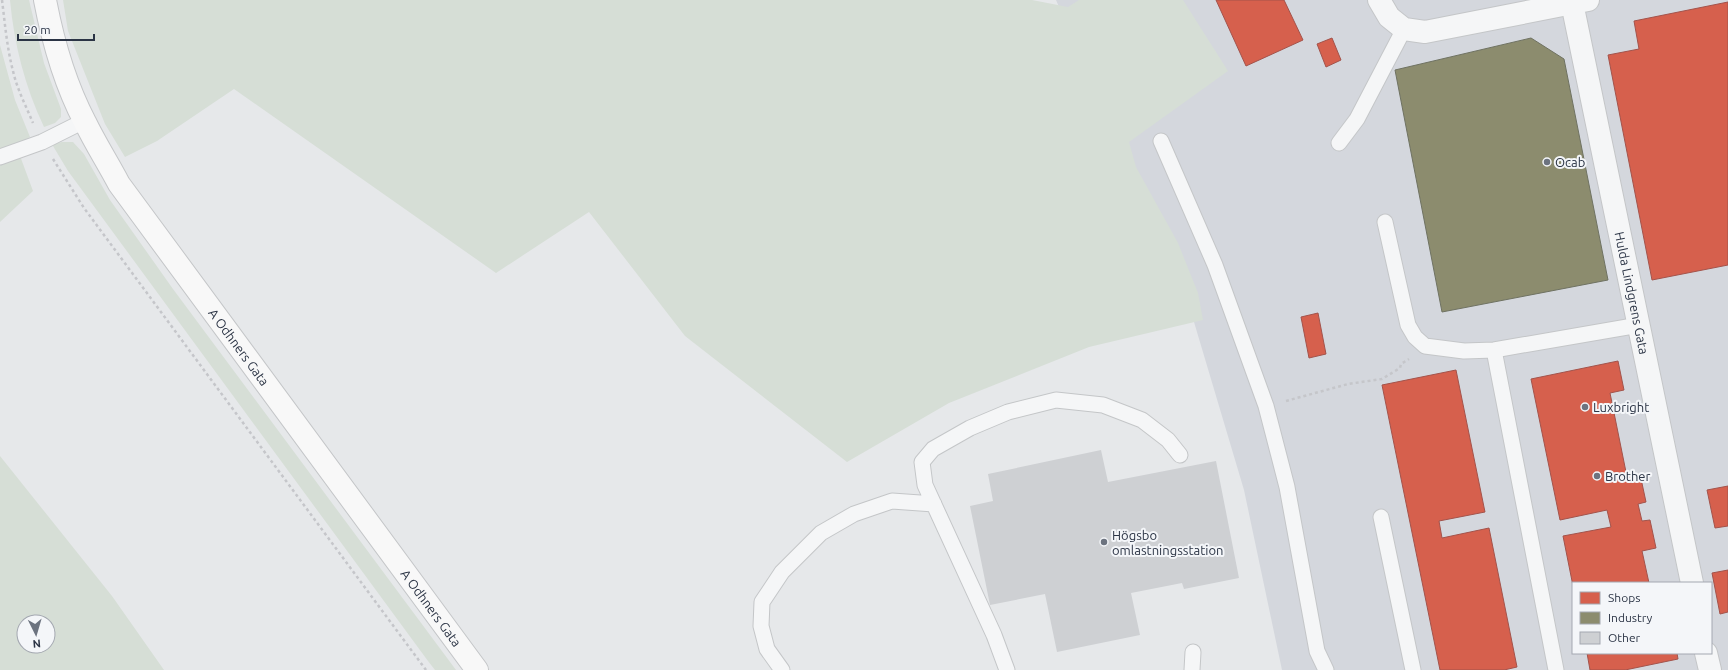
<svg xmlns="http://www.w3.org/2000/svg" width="1728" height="670" viewBox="0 0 1728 670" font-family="Ubuntu,sans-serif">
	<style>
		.built { fill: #d4d7dd; fill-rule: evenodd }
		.green { fill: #d6ded6; fill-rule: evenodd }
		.shops { fill: #d6604d; stroke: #a3534b }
		.industry { fill: #8c8c6e; stroke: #6f7262 }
		.building { fill: #ced0d3 }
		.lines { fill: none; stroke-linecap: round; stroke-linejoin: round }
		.lane-casing { stroke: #c4c6c8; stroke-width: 17 }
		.street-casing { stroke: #c4c6c8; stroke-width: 24 }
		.secondary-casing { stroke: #c4c6c8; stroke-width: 24 }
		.path { stroke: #c5c6ca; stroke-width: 2.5; stroke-dasharray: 3 3; stroke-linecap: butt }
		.lane { stroke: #f5f6f7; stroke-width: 15 }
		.street { stroke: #f5f6f7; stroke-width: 22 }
		.secondary { stroke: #f8f8f8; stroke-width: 22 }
		.poi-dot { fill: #6c737f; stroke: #f4f6f9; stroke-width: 1.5 }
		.labels { text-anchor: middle; stroke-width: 4; stroke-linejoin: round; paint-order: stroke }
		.poi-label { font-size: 13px; fill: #2b3445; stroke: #f4f6f9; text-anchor: start }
		.street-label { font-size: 13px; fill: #2b3445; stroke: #f4f6f9 }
	</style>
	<rect width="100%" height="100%" fill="#e6e8ea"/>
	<path class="built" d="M 1056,0 L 1728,0 L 1728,670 L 1282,670 L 1244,490 L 1194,322 ZM 1573,583 L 1711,583 L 1711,653 L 1573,653 Z"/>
	<path class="green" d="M 10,0 L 29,0 L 44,63 L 61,109 L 61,117 L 55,123 L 44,127 C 25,87 14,44 10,0 Z
		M 63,0 L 1032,0 L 1068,7 L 1079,0 L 1183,0 L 1228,71 L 1129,142 L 1136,167 L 1178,243 L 1198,293 L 1203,320 L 1089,347 L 949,403 L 847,462 L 685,336 L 589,212 L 496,273 L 234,89 L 157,141 L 125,157 L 105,124 L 68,31 Z
		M 0,45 L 15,100 L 30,137 L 16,145 L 33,191 L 0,222 Z
		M 62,142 L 73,142 L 84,154 L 110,200 L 173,289 L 456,670 L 435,670 L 428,661 L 68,171 L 53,146 L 55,144 Z
		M 0,456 L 112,596 L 164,670 L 0,670 ZM 24,622 L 48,622 L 48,646 L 24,646 Z"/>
	<path class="shops" d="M 1216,0 L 1284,0 L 1303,40 L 1246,66 Z
		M 1728,2 L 1728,265 L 1652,280 L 1608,55 L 1639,49 L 1634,21 Z
		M 1332,38 L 1341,60 L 1326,67 L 1317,44 Z
		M 1318,313 L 1326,354 L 1309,358 L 1301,317 Z
		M 1618,361 L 1624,390 L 1610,393 L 1627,477 L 1640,474 L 1646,502 L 1638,504 L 1642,521 L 1650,520 L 1656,548 L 1642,551 L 1649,583 L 1573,583 L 1573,586 L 1563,536 L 1611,527 L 1607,510 L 1560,520 L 1531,379 Z
		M 1456,370 L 1485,512 L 1439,521 L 1442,538 L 1489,528 L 1517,667 L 1504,670 L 1440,670 L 1382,385 Z
		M 1728,486 L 1728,526 L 1715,528 L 1707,490 Z
		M 1728,570 L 1728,612 L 1720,614 L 1712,573 Z
		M 1587,653 L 1677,653 L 1678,659 L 1625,670 L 1590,670 Z"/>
	<path class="industry" d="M 1531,38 L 1564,59 L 1608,280 L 1442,312 L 1395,70 Z"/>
	<path class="building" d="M 1101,450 L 1108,482 L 1216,461 L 1239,578 L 1184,589 L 1182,583 L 1131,593 L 1140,635 L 1057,652 L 1045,594 L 990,605 L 970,506 L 993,501 L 988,474 Z"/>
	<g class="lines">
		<defs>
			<path id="lane" d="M 1161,141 L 1215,265 L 1266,406 L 1287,487 L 1317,651 L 1326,670
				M 1339,143 L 1357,119 L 1404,29
				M 0,157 L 42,142 L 84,121
				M 1385,222 L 1408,325 L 1415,337 L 1425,346 L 1464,351 L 1494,350 L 1639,325
				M 1494,350 L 1556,670
				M 1381,517 L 1413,670
				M 782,670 L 767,649 L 761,626 L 762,602 L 782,572 L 821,533 L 854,514 L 892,501 L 934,504
				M 1007,670 L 994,635 L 925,485 L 922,462 L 933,449 L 970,428 L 1008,412 L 1056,400 L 1103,405 L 1142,420 L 1168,440 L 1180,455
				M 1192,670 L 1193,652"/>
			<g id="street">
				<path d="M 1379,0 L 1389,17 L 1404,29 L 1425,32 L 1588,0"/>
				<path id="s1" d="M 1572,3 L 1692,583"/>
				<path d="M 1706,653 L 1710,670"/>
			</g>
			<g id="secondary">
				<path id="s2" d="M 45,0 C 53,42 65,84 85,122 C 95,143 108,163 119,184 L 477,670"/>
			</g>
		</defs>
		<use href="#lane" class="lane-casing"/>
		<use href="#street" class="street-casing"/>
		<use href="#secondary" class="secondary-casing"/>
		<path class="path" d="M 2,0 C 5,24 7,48 13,71 C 17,89 26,106 33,123
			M 53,159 L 84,208 L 426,670
			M 1286,401 L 1348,384 L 1382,379 L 1400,368 L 1401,364 L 1409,359"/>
		<use href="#lane" class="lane"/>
		<use href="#street" class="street"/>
		<use href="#secondary" class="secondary"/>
	</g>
	<g class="poi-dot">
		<circle cx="1547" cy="162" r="4"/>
		<circle cx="1585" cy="407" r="4"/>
		<circle cx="1597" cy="476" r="4"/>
		<circle cx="1104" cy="542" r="4"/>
	</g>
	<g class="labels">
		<g class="poi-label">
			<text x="1555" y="167">Ocab</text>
			<text x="1593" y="412">Luxbright</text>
			<text x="1605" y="481">Brother</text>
			<text x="1112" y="540">Högsbo<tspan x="1112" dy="15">omlastningsstation</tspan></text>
		</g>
		<g class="street-label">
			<text dy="5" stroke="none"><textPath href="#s1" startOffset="296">Hulda Lindgrens Gata</textPath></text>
			<text dy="5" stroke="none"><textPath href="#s2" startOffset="402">A Odhners Gata</textPath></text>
			<text dy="5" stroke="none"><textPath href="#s2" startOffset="726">A Odhners Gata</textPath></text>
		</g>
	</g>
	<rect x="1572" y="582" width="140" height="72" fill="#f4f6f9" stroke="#a4a8b1"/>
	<rect x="1580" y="592" width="20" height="12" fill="#d6604d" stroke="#a4a8b1"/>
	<text x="1608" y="602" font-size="12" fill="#2b3445">Shops</text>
	<rect x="1580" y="612" width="20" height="12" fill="#8c8c6e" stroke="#a4a8b1"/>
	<text x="1608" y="622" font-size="12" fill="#2b3445">Industry</text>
	<rect x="1580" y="632" width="20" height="12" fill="#ced0d3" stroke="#a4a8b1"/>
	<text x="1608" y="642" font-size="12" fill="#2b3445">Other</text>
	<g transform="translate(36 634) rotate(175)"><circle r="19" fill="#f4f6f9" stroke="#a4a8b1"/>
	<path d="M0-3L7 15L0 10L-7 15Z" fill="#6c737f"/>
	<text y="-6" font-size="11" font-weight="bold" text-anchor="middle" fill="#2b3445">N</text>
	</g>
	<path d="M18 34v6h76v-6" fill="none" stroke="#2b3445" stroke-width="2"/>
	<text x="24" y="34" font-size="12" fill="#2b3445" stroke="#f4f6f9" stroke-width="3" paint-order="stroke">20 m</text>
</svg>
